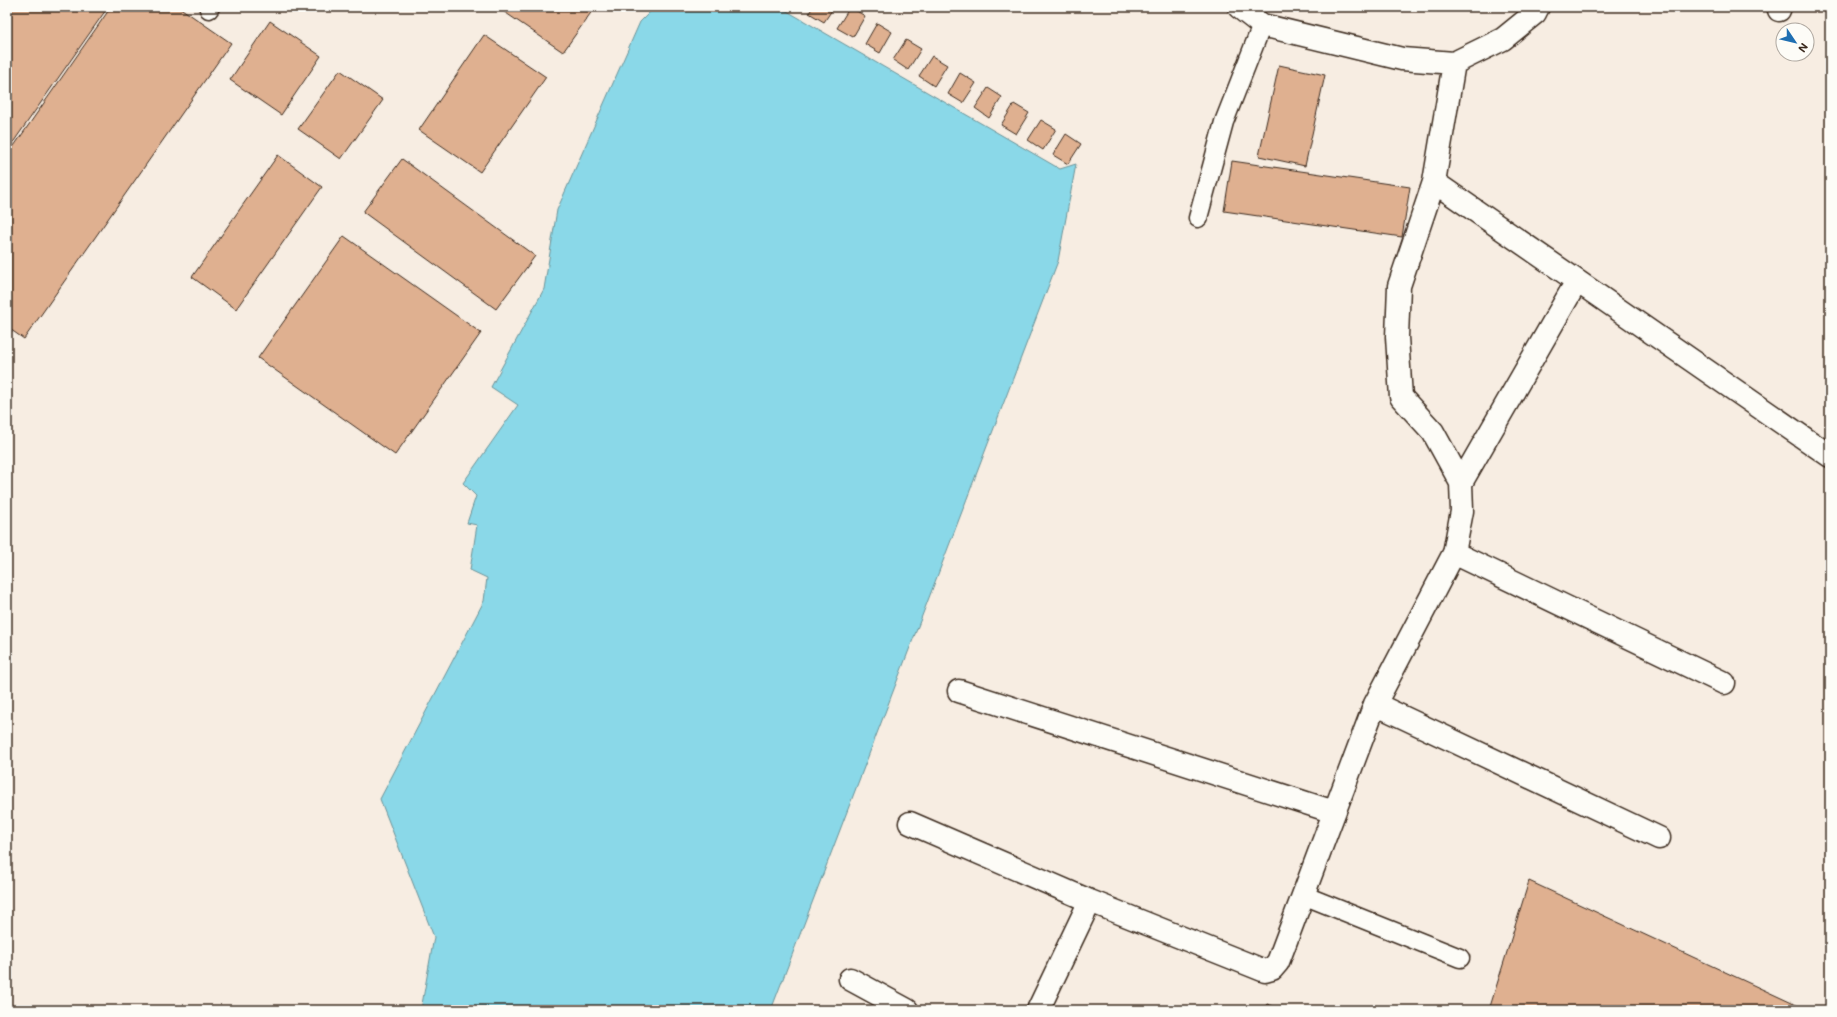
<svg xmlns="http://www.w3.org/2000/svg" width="1837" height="1017" viewBox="0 0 1837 1017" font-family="Mali,sans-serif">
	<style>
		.water { fill: #8ad8e8; stroke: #6a9297 }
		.building { fill: #dfb090; stroke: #3b2a1e }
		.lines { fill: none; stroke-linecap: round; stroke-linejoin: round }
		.service-casing { stroke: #3b2a1e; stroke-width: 21 }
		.minor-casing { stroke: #3b2a1e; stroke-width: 25 }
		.service { stroke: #fdfcf7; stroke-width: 18 }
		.minor { stroke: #fdfcf7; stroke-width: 22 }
	</style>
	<rect width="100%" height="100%" fill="#f7ede2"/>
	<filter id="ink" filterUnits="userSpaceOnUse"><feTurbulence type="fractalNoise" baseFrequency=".025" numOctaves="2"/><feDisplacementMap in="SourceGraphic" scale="8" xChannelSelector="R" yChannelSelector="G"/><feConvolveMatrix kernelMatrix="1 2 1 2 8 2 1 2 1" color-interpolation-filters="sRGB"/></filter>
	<g filter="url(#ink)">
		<path class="water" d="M 655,7 L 780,7 L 1060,169 L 1076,164 L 1058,261 L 771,1010 L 421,1010 L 434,937 L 380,799 L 484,601 L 487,578 L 470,570 L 477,525 L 467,523 L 476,496 L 463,483 L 518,405 L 491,387 L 544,289 L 557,210 L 640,22 Z"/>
		<path class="building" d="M 7,7 L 108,7 L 7,151 Z
			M 111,7 L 179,7 L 231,43 L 24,339 L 7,327 L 7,156 Z
			M 505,7 L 595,7 L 563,52 L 503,11 Z
			M 813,7 L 834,7 L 824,22 L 809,13 Z
			M 850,7 L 865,16 L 853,37 L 837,28 Z
			M 270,21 L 321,56 L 281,115 L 230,80 Z
			M 877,23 L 892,32 L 880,53 L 865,44 Z
			M 484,35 L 546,77 L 480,172 L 419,130 Z
			M 906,40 L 921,49 L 908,70 L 893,60 Z
			M 932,56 L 947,65 L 934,86 L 919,76 Z
			M 1279,65 L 1325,75 L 1305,166 L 1259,156 Z
			M 340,70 L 383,100 L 341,159 L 298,129 Z
			M 960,73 L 976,83 L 963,103 L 948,94 Z
			M 988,88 L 1002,97 L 989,118 L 975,108 Z
			M 1014,104 L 1029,113 L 1016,134 L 1001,125 Z
			M 1041,120 L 1056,129 L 1043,150 L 1028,140 Z
			M 1066,134 L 1081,144 L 1068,164 L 1053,155 Z
			M 278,155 L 322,187 L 236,309 L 192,277 Z
			M 402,159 L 535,256 L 496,309 L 363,212 Z
			M 1232,161 L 1410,187 L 1402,237 L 1224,211 Z
			M 344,236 L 481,333 L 395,455 L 258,358 Z
			M 1529,881 L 1807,1010 L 1489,1010 Z
			M 1267,1004 L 1283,1010 L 1263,1010 Z"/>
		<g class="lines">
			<defs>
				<path id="service" d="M 209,9 L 210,7
					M 1198,218 L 1224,122 L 1262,25
					M 1303,895 L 1460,958"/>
				<path id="minor" d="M 1239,7 L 1262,25 L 1402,59 L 1454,63 L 1503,39 L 1535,13 L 1538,7
					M 1779,10 L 1780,7
					M 1454,63 L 1434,182 L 1830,456
					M 1461,483 L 1577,281
					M 1454,553 L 1724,683
					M 959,691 L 1334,812
					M 1375,704 L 1659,838
					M 910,823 L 1090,901 L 1265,971 L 1272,969 L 1278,962 L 1375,704 L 1454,553 L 1462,511 L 1461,483 L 1433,432 L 1401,397 L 1397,337 L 1399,286 L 1434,182
					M 850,979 L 907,1010
					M 1038,1010 L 1090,901"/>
			</defs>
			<use href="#service" class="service-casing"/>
			<use href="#minor" class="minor-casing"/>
			<use href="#service" class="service"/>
			<use href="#minor" class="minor"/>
		</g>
	</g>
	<rect width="1837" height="1017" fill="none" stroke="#fdfcf7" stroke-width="24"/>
	<rect x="12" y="12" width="1813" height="993" fill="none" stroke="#3b2a1e" stroke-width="1.5" filter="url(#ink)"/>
	<g transform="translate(1795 42) rotate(125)"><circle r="19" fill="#fdfcf7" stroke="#afa8a0"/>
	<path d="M0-3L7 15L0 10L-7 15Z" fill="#1f6fb2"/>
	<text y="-6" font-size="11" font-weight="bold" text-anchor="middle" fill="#3b2a1e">N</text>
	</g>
</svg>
